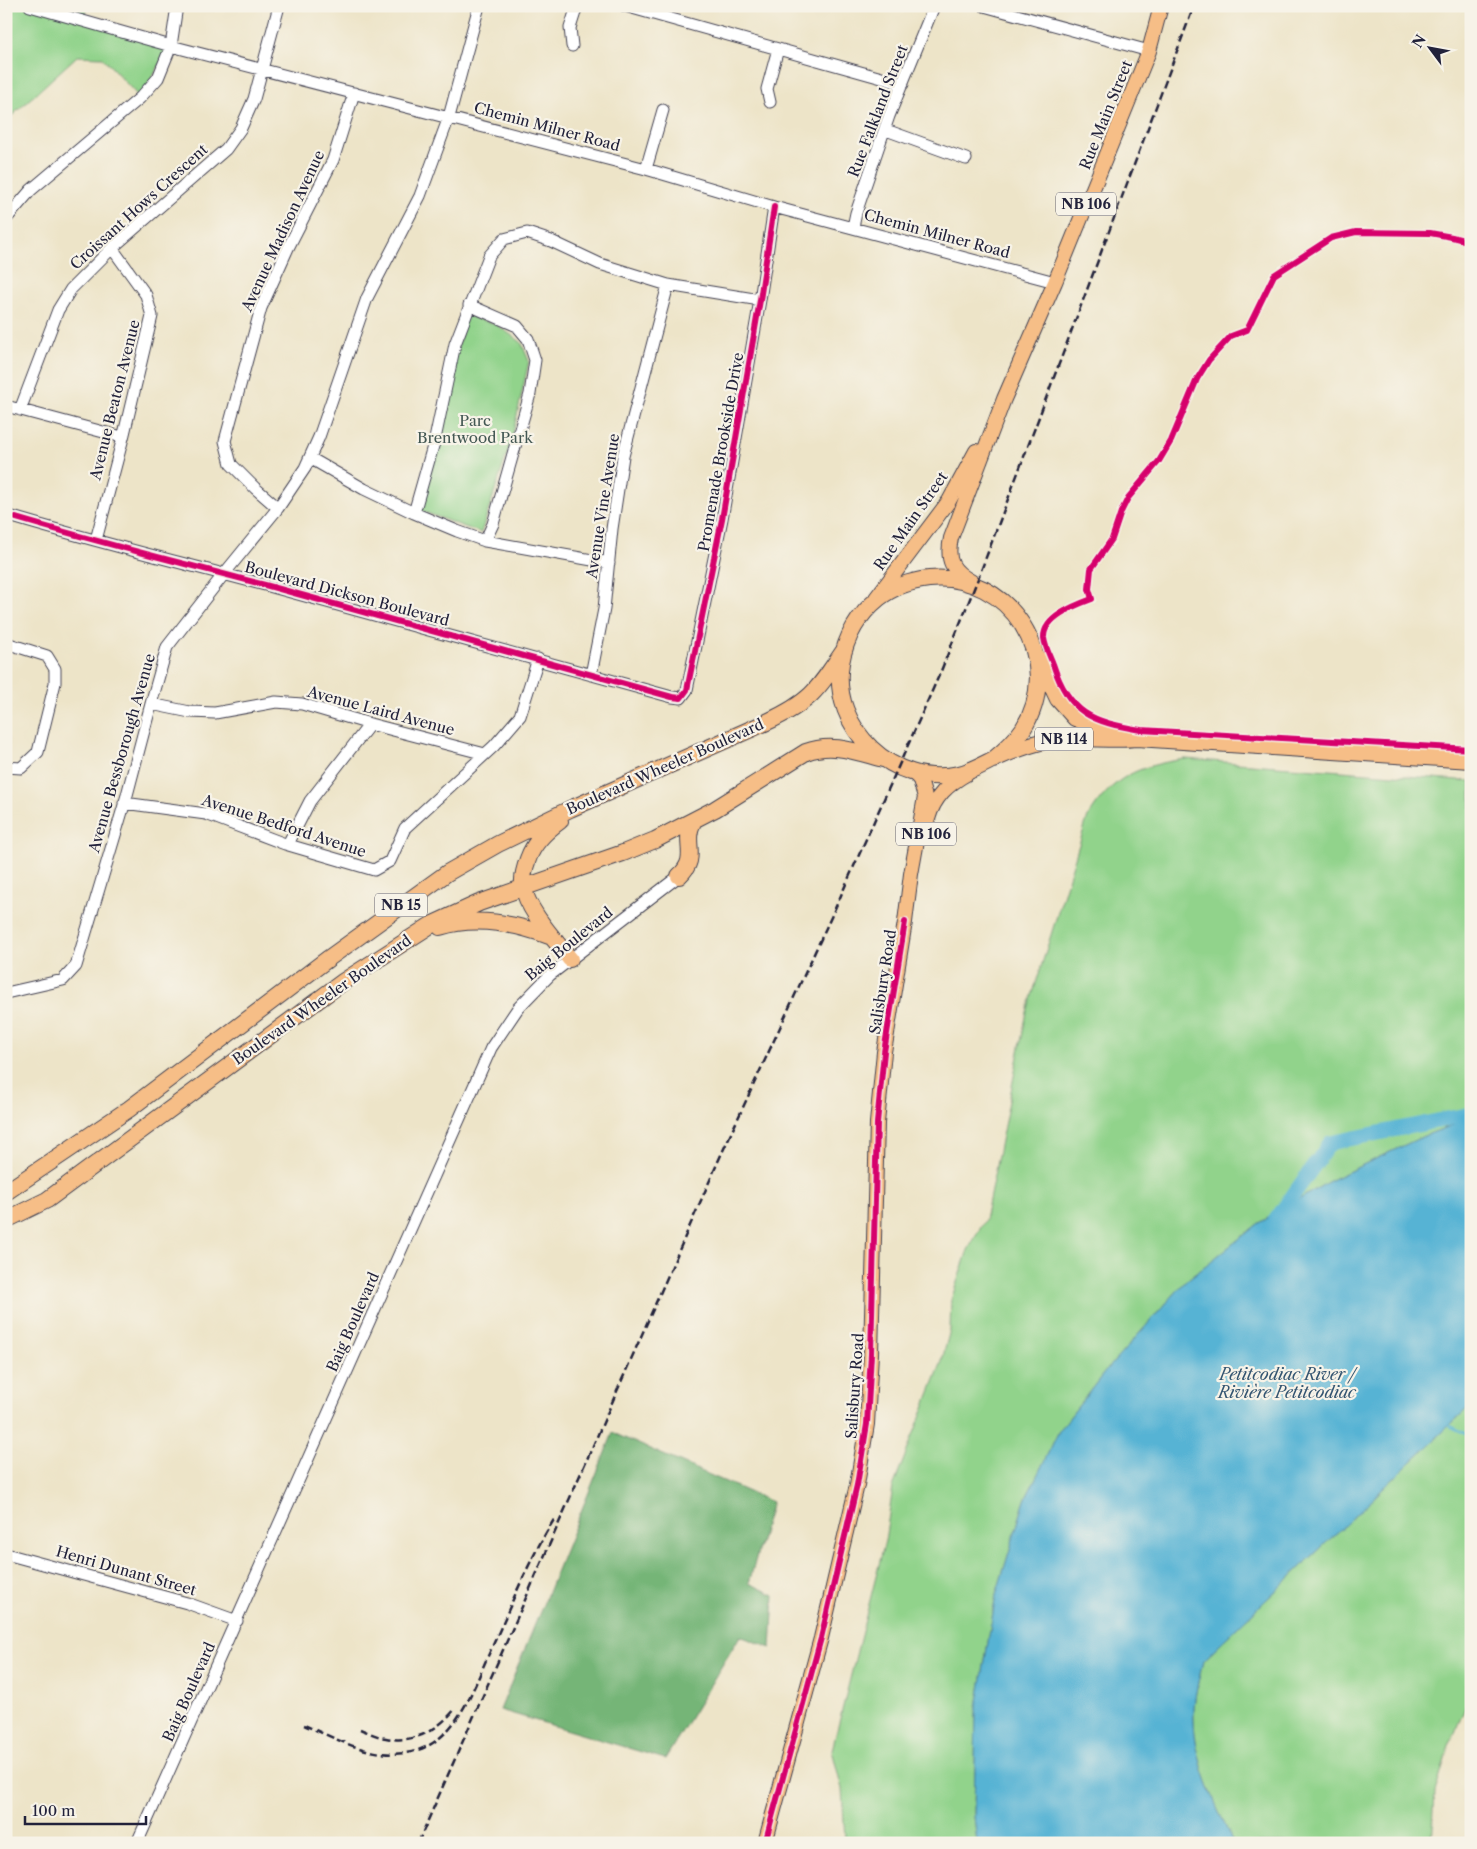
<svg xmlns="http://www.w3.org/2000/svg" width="1477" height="1849" viewBox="0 0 1477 1849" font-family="'Libre Caslon Text',serif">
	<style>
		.green { fill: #91d38b; stroke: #5a7a63 }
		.forest { fill: #74b577; stroke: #4b6c59 }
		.water { fill: #56b3d4; stroke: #3c6a88 }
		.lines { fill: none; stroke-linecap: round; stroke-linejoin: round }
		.stream { stroke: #56b3d4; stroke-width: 2.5 }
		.river { stroke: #56b3d4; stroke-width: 15 }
		.minor-casing { stroke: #403f50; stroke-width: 13 }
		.major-casing { stroke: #403f50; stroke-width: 16 }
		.highway-casing { stroke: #403f50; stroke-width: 18 }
		.minor { stroke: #fff; stroke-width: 11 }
		.major { stroke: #f6be87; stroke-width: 14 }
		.highway { stroke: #f6be87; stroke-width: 16 }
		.rail { stroke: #22223b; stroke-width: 2.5; stroke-dasharray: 8 4; stroke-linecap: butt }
		.cycleway-casing { stroke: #f7f3e8; stroke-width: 9 }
		.cycleway { stroke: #d6006c; stroke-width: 6 }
		.labels { text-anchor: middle; stroke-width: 4.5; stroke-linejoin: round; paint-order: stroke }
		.shield { fill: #f7f3e8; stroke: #62616f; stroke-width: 1 }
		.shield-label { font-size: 14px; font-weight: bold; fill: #22223b }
		.street-label { font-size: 15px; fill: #22223b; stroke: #f7f3e8 }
		.park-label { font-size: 15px; fill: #435753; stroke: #f7f3e8 }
		.water-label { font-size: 16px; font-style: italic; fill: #345571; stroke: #f7f3e8 }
	</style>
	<rect width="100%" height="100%" fill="#f7f3e8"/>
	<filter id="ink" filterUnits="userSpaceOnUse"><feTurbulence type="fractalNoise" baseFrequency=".02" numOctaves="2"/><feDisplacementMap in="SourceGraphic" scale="10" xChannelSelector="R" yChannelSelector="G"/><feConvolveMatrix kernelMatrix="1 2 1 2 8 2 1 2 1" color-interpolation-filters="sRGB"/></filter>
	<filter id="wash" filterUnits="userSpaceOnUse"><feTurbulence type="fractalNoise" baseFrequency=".0096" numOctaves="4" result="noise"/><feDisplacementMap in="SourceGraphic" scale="20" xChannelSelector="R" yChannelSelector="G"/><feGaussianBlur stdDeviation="1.12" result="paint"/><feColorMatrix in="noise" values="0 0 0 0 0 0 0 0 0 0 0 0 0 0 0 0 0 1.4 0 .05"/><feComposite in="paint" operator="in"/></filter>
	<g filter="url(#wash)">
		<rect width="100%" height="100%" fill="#ede4c8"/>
		<path class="green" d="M 6,6 L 88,6 L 84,21 L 171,46 L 140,98 L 102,57 L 77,56 L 6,121 Z
			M 466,315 L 497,325 L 521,342 L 529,361 L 511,442 L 481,533 L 416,509 Z
			M 1185,759 L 1471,781 L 1471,1118 L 1424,1136 L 1333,1179 L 1258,1224 L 1187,1280 L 1104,1373 L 1059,1431 L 1025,1500 L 996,1595 L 976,1713 L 974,1816 L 977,1843 L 843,1843 L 845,1839 L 842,1789 L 832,1750 L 885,1541 L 893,1487 L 941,1364 L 950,1330 L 951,1300 L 968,1250 L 985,1220 L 1027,1012 L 1087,819 C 1112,776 1138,766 1185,759 Z
			M 1471,1405 L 1471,1694 L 1448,1748 L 1435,1793 L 1432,1843 L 1233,1843 C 1213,1798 1188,1749 1195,1698 C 1197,1686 1200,1673 1203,1660 Z"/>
		<path class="forest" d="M 613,1433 L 772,1502 L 749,1583 L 774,1595 L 771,1648 L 740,1636 L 665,1759 L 500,1710 Z"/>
		<path class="water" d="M 1471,1118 L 1471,1405 L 1203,1660 C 1200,1673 1197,1686 1195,1698 C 1188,1749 1213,1798 1233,1843 L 977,1843 L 974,1816 L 976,1713 L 996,1595 L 1025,1500 L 1059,1431 L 1104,1373 L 1187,1280 L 1258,1224 L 1333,1179 L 1424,1136 Z"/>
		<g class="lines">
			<path class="stream" d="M 1450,1426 L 1471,1436"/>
			<path class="river" d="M 1272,1225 L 1330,1143 L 1471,1114"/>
		</g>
	</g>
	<g filter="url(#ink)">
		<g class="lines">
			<defs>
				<path id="minor" d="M 30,6 L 171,46 L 646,169 L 774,207 L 1055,282
					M 625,6 L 903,84
					M 984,6 L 1149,51
					M 572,46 L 570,28 L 577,6
					M 770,102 L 767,89 L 778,49
					M 886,130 L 966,159
					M 646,169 L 663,110
					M 6,219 L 31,190 L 140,98 L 158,78 L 171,46 L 177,6
					M 853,227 L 856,213 L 889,116 L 934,6
					M 469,305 L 517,326 L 528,339 L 535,360 L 530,394 L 493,524 L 485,541
					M 6,406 L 122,437
					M 20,410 L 58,310 L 71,289 L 112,248 L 226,149 L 241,128 L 254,99 L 279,6
					M 310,458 L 364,489 L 414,513 L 457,531 L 485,541 L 609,563
					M 278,508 L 255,488 L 231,464 L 225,441 L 261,308 L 288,248 L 333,160 L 354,93
					M 414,513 L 435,439 L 455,344 L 489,256 L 504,239 L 527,233 L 551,241 L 600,264 L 668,285 L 760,300
					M 6,515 C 92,541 179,562 265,585 C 401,622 536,660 672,697 L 681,698 L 687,690 L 722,519 L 760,300 L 774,207
					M 96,540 L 124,434 L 152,316 L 146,295 L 112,248
					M 6,643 L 47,656 L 55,669 L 55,683 L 38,752 L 21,768 L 6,767
					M 591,675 L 604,609 L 612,529 L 623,456 L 668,285
					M 151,704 L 190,712 L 215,713 L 276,702 L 302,704 L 370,724 L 485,754
					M 124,803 L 206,814 L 285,844 L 374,870 L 390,861 L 405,828 L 494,746 L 520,716 L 538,659
					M 288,844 L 310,801 L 370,724
					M 6,993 L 63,980 L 76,966 L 127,795 L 151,704 L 167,647 L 224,574 L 278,508 L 305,468 L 319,437 L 367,298 L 420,196 L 449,117 L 479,6
					M 6,1554 L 187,1603 L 237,1621
					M 137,1843 L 491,1048 L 518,1008 L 550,975 L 679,876"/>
				<path id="major" d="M 972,582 C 952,571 946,561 951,538 L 1004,399 L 1055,282 L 1149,51 L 1161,6
					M 876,598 L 949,501 L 976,451
					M 928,819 C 934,797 948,784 968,773
					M 765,1843 L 821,1638 L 857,1485 L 867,1424 L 871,1354 L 877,1123 L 884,1052 L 905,922 L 911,874 L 925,797 L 920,780 L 914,773"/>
				<path id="highway" d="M 1039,659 L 1058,699 L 1075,718 L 1110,733 L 1137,738 L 1471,760
					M 993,760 C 1004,751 1015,741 1023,729 C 1066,660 1010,571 929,579 C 911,581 893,587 879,598 C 858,615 846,636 841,663 C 830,728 894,789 959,774 C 972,771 982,765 994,759 C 1012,751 1030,744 1049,740 C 1078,735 1108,741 1137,738
					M 560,821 C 546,831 534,842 528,859 C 525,867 522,876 523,885 C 526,909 555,940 570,959
					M 679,876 C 700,857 682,844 693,822
					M 440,927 C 477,915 517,924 552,937
					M 6,1192 L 129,1109 L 329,958 L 447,873 L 498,844 L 570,809 L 767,722 C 810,702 817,691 843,652
					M 6,1220 L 47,1200 L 344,981 L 431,925 L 479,903 L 623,853 L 655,840 L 715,809 L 806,752 C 833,742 856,752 883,759"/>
			</defs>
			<use href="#minor" class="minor-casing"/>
			<use href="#major" class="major-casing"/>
			<use href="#highway" class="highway-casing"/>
			<use href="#minor" class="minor"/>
			<use href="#major" class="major"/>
			<use href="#highway" class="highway"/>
			<path class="rail" d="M 304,1725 C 335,1738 369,1758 405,1753 C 420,1751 433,1745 445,1733 C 465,1713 476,1683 487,1658 C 509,1611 527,1562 555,1518
				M 360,1729 C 368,1732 377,1737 386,1738 C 414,1744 438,1730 455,1709
				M 418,1843 L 721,1155 L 838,902 L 941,671 L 979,576 L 1194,6"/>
			<defs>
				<path id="cycleway" d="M 1471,242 L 1452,237 L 1430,233 L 1356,232 L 1331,238 L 1274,275 L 1247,330 L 1231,336 L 1209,360 L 1197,379 L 1171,441 L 1159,461 L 1128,498 L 1121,512 L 1112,539 L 1091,569 L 1089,589 L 1092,599 C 1076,605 1043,617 1044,638 C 1045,647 1050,656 1053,664 C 1069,714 1092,722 1141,730 L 1471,749
					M 6,515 C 92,541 179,562 265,585 C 401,622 536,660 672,697 L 681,698 L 687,690 L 722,519 L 760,300 L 774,207
					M 765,1843 L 821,1638 L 857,1485 L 867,1424 L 871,1354 L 877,1123 L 884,1052 L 905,922"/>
			</defs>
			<use href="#cycleway" class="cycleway-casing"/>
			<use href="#cycleway" class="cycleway"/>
		</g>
	</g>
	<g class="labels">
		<g class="shield">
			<rect x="1056" y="192.5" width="60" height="23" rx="4"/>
			<rect x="1035" y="727.5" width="58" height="23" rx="4"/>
			<rect x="896" y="822.5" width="60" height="23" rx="4"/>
			<rect x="375" y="893.5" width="52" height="23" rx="4"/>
		</g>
		<g class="shield-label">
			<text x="1086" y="209">NB 106</text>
			<text x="1064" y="744">NB 114</text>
			<text x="926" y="839">NB 106</text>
			<text x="401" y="910">NB 15</text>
		</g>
		<g class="street-label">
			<text transform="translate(878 111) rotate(-69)" y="5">Rue Falkland Street</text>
			<text transform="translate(1106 115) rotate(-68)" y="5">Rue Main Street</text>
			<text transform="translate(547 127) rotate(15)" y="5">Chemin Milner Road</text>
			<text transform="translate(139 207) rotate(-42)" y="5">Croissant Hows Crescent</text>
			<text transform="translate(283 231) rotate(-65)" y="5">Avenue Madison Avenue</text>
			<text transform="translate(937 234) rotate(15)" y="5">Chemin Milner Road</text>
			<text transform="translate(115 400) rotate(-76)" y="5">Avenue Beaton Avenue</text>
			<text transform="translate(721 452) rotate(-80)" y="5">Promenade Brookside Drive</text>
			<text transform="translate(603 506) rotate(-81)" y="5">Avenue Vine Avenue</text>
			<text transform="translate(911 521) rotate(-55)" y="5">Rue Main Street</text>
			<text transform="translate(347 594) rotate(15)" y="5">Boulevard Dickson Boulevard</text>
			<text transform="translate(381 711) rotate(15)" y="5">Avenue Laird Avenue</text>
			<text transform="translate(122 753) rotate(-74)" y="5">Avenue Bessborough Avenue</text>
			<text transform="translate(665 767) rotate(-24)" y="5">Boulevard Wheeler Boulevard</text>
			<text transform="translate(284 826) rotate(18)" y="5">Avenue Bedford Avenue</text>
			<text transform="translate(569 944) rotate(-39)" y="5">Baig Boulevard</text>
			<text transform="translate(883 982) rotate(-81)" y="5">Salisbury Road</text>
			<text transform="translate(322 1000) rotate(-35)" y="5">Boulevard Wheeler Boulevard</text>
			<text transform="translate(353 1322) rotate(-66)" y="5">Baig Boulevard</text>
			<text transform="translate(855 1386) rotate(-86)" y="5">Salisbury Road</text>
			<text transform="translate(126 1571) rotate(16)" y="5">Henri Dunant Street</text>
			<text transform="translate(189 1692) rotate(-66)" y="5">Baig Boulevard</text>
		</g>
		<g class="park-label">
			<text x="475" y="426">Parc<tspan x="475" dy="17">Brentwood Park</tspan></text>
		</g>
		<g class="water-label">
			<text x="1287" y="1380">Petitcodiac River /<tspan x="1287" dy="18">Rivière Petitcodiac</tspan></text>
		</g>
	</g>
	<rect width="1477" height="1849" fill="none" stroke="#f7f3e8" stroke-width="25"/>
	<g transform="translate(1430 48) rotate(302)" stroke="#f7f3e8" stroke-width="4" paint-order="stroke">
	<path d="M0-4L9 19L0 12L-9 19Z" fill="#22223b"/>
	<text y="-8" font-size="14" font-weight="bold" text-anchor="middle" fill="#22223b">N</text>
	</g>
	<path d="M25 1816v8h121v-8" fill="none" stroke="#22223b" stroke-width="2.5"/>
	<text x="32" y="1816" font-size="15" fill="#22223b" stroke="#f7f3e8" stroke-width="4" paint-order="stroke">100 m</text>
</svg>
